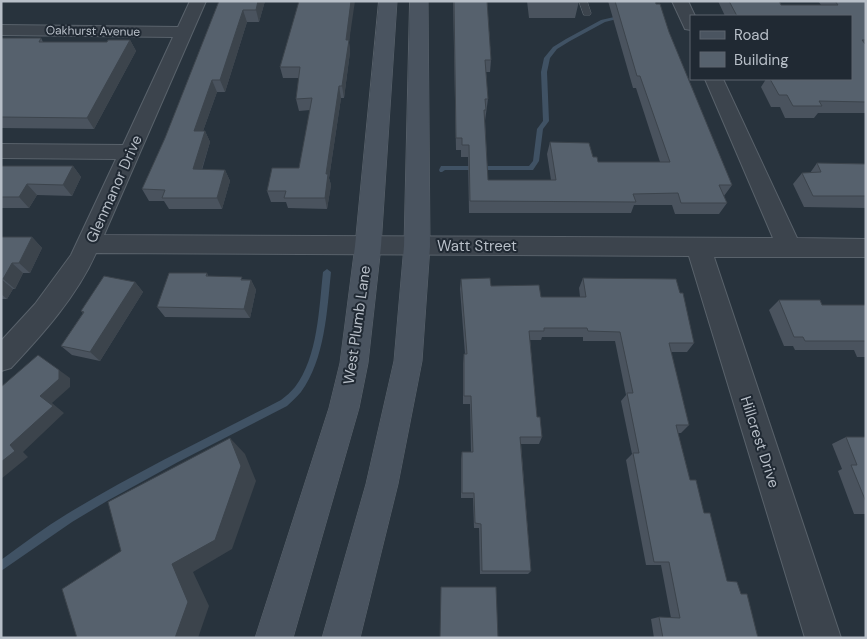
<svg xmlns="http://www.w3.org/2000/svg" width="867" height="639" viewBox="0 0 867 639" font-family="'DM Sans',sans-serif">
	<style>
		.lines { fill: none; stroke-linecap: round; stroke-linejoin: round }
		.stream { fill: #405264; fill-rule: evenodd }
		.service-casing { stroke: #59626b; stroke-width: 1 }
		.minor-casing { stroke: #59626b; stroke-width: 2 }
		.secondary-casing { stroke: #59626b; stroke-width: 1 }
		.service { fill: #3c444d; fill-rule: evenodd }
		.minor { fill: #3c444d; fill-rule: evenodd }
		.secondary { fill: #4a5460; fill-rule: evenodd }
		.wall { fill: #4a535e }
		.shaded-wall { fill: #3c444c }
		.building { fill: #56616d; stroke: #3c444c }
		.labels { text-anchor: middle; stroke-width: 4; stroke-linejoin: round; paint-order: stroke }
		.far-street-label { font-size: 12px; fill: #b8bfc8; stroke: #202933 }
		.street-label { font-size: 15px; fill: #b8bfc8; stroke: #202933 }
	</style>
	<rect width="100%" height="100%" fill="#28333d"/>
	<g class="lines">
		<path class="stream" d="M 623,15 L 625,15 L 625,17 L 605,22 L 570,41 L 557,49 L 550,58 L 547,72 L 549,121 L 543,129 L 539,161 L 533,170 L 445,170 L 442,172 L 440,172 L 439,170 L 441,166 L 529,166 L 533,161 L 537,129 L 543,121 L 541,72 L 544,58 L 553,47 L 566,39 L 601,20 Z
			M 327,269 L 331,272 C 327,311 325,359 301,392 C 297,397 292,401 287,406 L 178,462 L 107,501 L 72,522 L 1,571 L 1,560 C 23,544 44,528 67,514 C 136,472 209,437 281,400 C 286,396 291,392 295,387 C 318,357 319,308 323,272 Z"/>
		<defs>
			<path id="service" d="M 579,1 L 587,1 L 591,13 L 590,15 L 584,15 Z"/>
			<path id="minor" d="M 190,1 L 206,1 L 104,235 L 773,238 L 705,79 L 723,79 L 797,238 L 866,239 L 866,257 L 714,257 L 841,638 L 805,638 L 689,256 L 96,253 C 77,296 43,334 11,368 L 1,371 L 1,341 L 35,304 L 71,255 L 116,159 L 1,158 L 1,144 L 123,145 L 173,37 L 1,35 L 1,25 L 178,27 Z
				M 672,1 L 688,1 L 695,16 L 691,16 L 691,30 L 685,29 Z"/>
			<path id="secondary" d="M 379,1 L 397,1 L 381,246 L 368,363 L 359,408 L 293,638 L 255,638 L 329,408 L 340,363 L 355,246 Z
				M 410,1 L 428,1 L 430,246 L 422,361 L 398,484 L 360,638 L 322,638 L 366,484 L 394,361 L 404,246 Z"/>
		</defs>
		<use href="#service" class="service-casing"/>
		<use href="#minor" class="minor-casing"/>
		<use href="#secondary" class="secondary-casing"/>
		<use href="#service" class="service"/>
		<use href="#minor" class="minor"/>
		<use href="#secondary" class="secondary"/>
	</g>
	<path class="wall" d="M 219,1 L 265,1 L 259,22 L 247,22 L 225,92 L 217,92 L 203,131 L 205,131 L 210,142 L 202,170 L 225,170 L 230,181 L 222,209 L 169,209 L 164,201 L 149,201 L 142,189 L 165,138 Z
		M 453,1 L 487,1 L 491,60 L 490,72 L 486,72 L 488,99 L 485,121 L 488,180 L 551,180 L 547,154 L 550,142 L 593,157 L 598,162 L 660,162 L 636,88 L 633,88 L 608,1 L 655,1 L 669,32 L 732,185 L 724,196 L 727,203 L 719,214 L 675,214 L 672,205 L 634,205 L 631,213 L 469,213 L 468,157 L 461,157 L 461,150 L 456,150 Z
		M 527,1 L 579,1 L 575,18 L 529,18 Z
		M 718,1 L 779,1 L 781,5 L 821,5 L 818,1 L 866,1 L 866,113 L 818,113 L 814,118 L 785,118 L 780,107 L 771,107 L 761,87 L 766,79 L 851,79 L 851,16 L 725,16 Z
		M 351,23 L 349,42 L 350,52 L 344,98 L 341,98 L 329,178 L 331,185 L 327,209 L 288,208 L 286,202 L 271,202 L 267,191 L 299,168 L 310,110 L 299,111 L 296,99 L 299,78 L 283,78 L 280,67 Z
		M 1,38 L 41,38 L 43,42 L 107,42 L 130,40 L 136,51 L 94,129 L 1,128 Z
		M 817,163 L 866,164 L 866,208 L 804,207 L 793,184 L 802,173 L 810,173 Z
		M 1,166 L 73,166 L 81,177 L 72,196 L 37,195 L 29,208 L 1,208 Z
		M 1,237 L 32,237 L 42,248 L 30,273 L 23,273 L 15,289 L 13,289 L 7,299 L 1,299 Z
		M 207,273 L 208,276 L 251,280 L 256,290 L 250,318 L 165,317 L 157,307 Z
		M 583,278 L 694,343 L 687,352 L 671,352 L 689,425 L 681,433 L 678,433 L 690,480 L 704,513 L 727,581 L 741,594 L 758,638 L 654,638 L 651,619 L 659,617 L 671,618 L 661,565 L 646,565 L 626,460 L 632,454 L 621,401 L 626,395 L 615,341 L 583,341 L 583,337 L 542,337 L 541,340 L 530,340 L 537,417 L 542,437 L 539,444 L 521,444 L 531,571 L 528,574 L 480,574 L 479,528 L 474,528 L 473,498 L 461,498 L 461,459 L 462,452 L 471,452 L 470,404 L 463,404 L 463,363 L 464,354 L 465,354 L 460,289 L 461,279 L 541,297 L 580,297 L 579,288 Z
		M 135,282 L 143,292 L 100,361 L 72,355 L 61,346 L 83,313 L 81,311 Z
		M 779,300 L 822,305 L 866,305 L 866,357 L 857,357 L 854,350 L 795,350 L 793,346 L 784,346 L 769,310 Z
		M 846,437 L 866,437 L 866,514 L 854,514 L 838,471 L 842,469 L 832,444 Z"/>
	<path class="shaded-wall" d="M 258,1 L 265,1 L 259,22 L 256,10 Z
		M 351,1 L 355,1 L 349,42 L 350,52 L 344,98 L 342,86 L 346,40 Z
		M 243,10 L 247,22 L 225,92 L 220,80 Z
		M 130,40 L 136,51 L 94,129 L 87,118 Z
		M 212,80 L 217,92 L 199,142 L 194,131 Z
		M 339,86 L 341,98 L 329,178 L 331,185 L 327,209 L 325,198 L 326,174 Z
		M 205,131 L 210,142 L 198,181 L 193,169 Z
		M 73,166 L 81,177 L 72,196 L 63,185 Z
		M 225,170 L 230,181 L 222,209 L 217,198 Z
		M 27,184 L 37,195 L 29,208 L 19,197 Z
		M 32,237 L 42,248 L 30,273 L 19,263 Z
		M 12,263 L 23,273 L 15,289 L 3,279 Z
		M 1,279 L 13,289 L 7,299 L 1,294 Z
		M 251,280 L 256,290 L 250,318 L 244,309 Z
		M 135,282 L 143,292 L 100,361 L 90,352 Z
		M 59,370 L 70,378 L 70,387 L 52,403 L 64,413 L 23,452 L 28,457 L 1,479 L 1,462 L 10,445 L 40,396 Z
		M 230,438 L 245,454 L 256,481 L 232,549 L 193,572 L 209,606 L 198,638 L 175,638 L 172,564 Z"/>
	<path class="building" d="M 219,1 L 258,1 L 256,10 L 243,10 L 220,80 L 212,80 L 194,131 L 205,131 L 193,169 L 225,170 L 217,198 L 162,198 L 165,190 L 142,189 L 165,138 Z
		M 299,1 L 351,1 L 346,40 L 349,40 L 342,86 L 339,86 L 326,174 L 328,174 L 325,198 L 284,198 L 286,191 L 267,191 L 272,168 L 299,168 L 312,98 L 296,99 L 300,67 L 280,67 Z
		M 454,1 L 487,1 L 491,60 L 485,60 L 488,99 L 485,99 L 486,110 L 484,110 L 488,180 L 556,180 L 550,142 L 589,143 L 593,157 L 597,157 L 598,162 L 670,162 L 640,76 L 637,76 L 615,1 L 655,1 L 656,4 L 660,4 L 669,32 L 732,185 L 719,185 L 727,203 L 681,203 L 678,193 L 633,194 L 636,202 L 470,201 L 469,145 L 462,145 L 462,138 L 456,138 Z
		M 729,1 L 779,1 L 781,5 L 838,5 L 835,1 L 866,1 L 866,40 L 862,40 L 866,45 L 866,102 L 819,101 L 822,106 L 793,106 L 787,95 L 779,95 L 770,79 L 851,79 L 851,16 L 737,16 Z
		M 1,38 L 41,38 L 39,42 L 107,42 L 108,40 L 130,40 L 87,118 L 1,117 Z
		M 817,163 L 866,164 L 866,196 L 813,196 L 802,173 L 821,172 Z
		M 1,166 L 73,166 L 63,185 L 27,184 L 19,197 L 1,197 Z
		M 1,237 L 32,237 L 19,263 L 12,263 L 3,279 L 1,279 Z
		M 169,273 L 207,273 L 206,276 L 242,277 L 241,280 L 251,280 L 244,309 L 157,307 Z
		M 104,276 L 135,282 L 90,352 L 61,346 L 84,312 L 81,311 Z
		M 490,278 L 491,286 L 539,285 L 541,297 L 586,297 L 583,278 L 676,279 L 680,293 L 683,293 L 694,343 L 669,343 L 689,425 L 676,425 L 690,480 L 696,480 L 704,513 L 710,513 L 727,581 L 737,582 L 741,594 L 747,594 L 758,638 L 663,638 L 659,617 L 680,618 L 669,562 L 654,562 L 633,453 L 639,453 L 627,393 L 633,393 L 620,332 L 588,331 L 587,328 L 544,328 L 544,331 L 529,331 L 537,417 L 540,417 L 542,437 L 520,437 L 531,571 L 482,571 L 481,524 L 475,523 L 474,493 L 462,493 L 462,452 L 473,452 L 471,396 L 464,396 L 464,354 L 467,354 L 461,279 Z
		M 779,300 L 820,300 L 822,305 L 866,305 L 866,341 L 805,341 L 803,337 L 794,337 Z
		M 38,355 L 59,370 L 59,379 L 40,396 L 53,406 L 10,445 L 15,451 L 1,462 L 1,387 Z
		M 846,437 L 866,437 L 866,502 L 851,465 L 857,465 Z
		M 230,438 L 241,466 L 215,540 L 172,564 L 188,602 L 175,638 L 77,638 L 62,589 L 121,551 L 108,502 Z
		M 441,587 L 496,587 L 498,638 L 440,638 Z"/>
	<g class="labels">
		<g class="far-street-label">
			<text transform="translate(93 31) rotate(1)" y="4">Oakhurst Avenue</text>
		</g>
		<g class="street-label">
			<text transform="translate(114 189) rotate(-66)" y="5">Glenmanor Drive</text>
			<text x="477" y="251">Watt Street</text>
			<text transform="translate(357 325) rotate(-82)" y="5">West Plumb Lane</text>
			<text transform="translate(760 442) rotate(72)" y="5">Hillcrest Drive</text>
		</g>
	</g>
	<rect width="867" height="639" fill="none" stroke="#b8bfc8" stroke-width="5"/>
	<rect x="690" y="15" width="162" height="65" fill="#202933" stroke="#5d656f"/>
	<rect x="700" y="31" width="25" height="8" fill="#4a5460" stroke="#5d656f"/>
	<text x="734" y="40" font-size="15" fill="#b8bfc8">Road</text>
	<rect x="700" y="52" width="25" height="15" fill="#56616d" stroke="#5d656f"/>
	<text x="734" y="65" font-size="15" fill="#b8bfc8">Building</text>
</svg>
